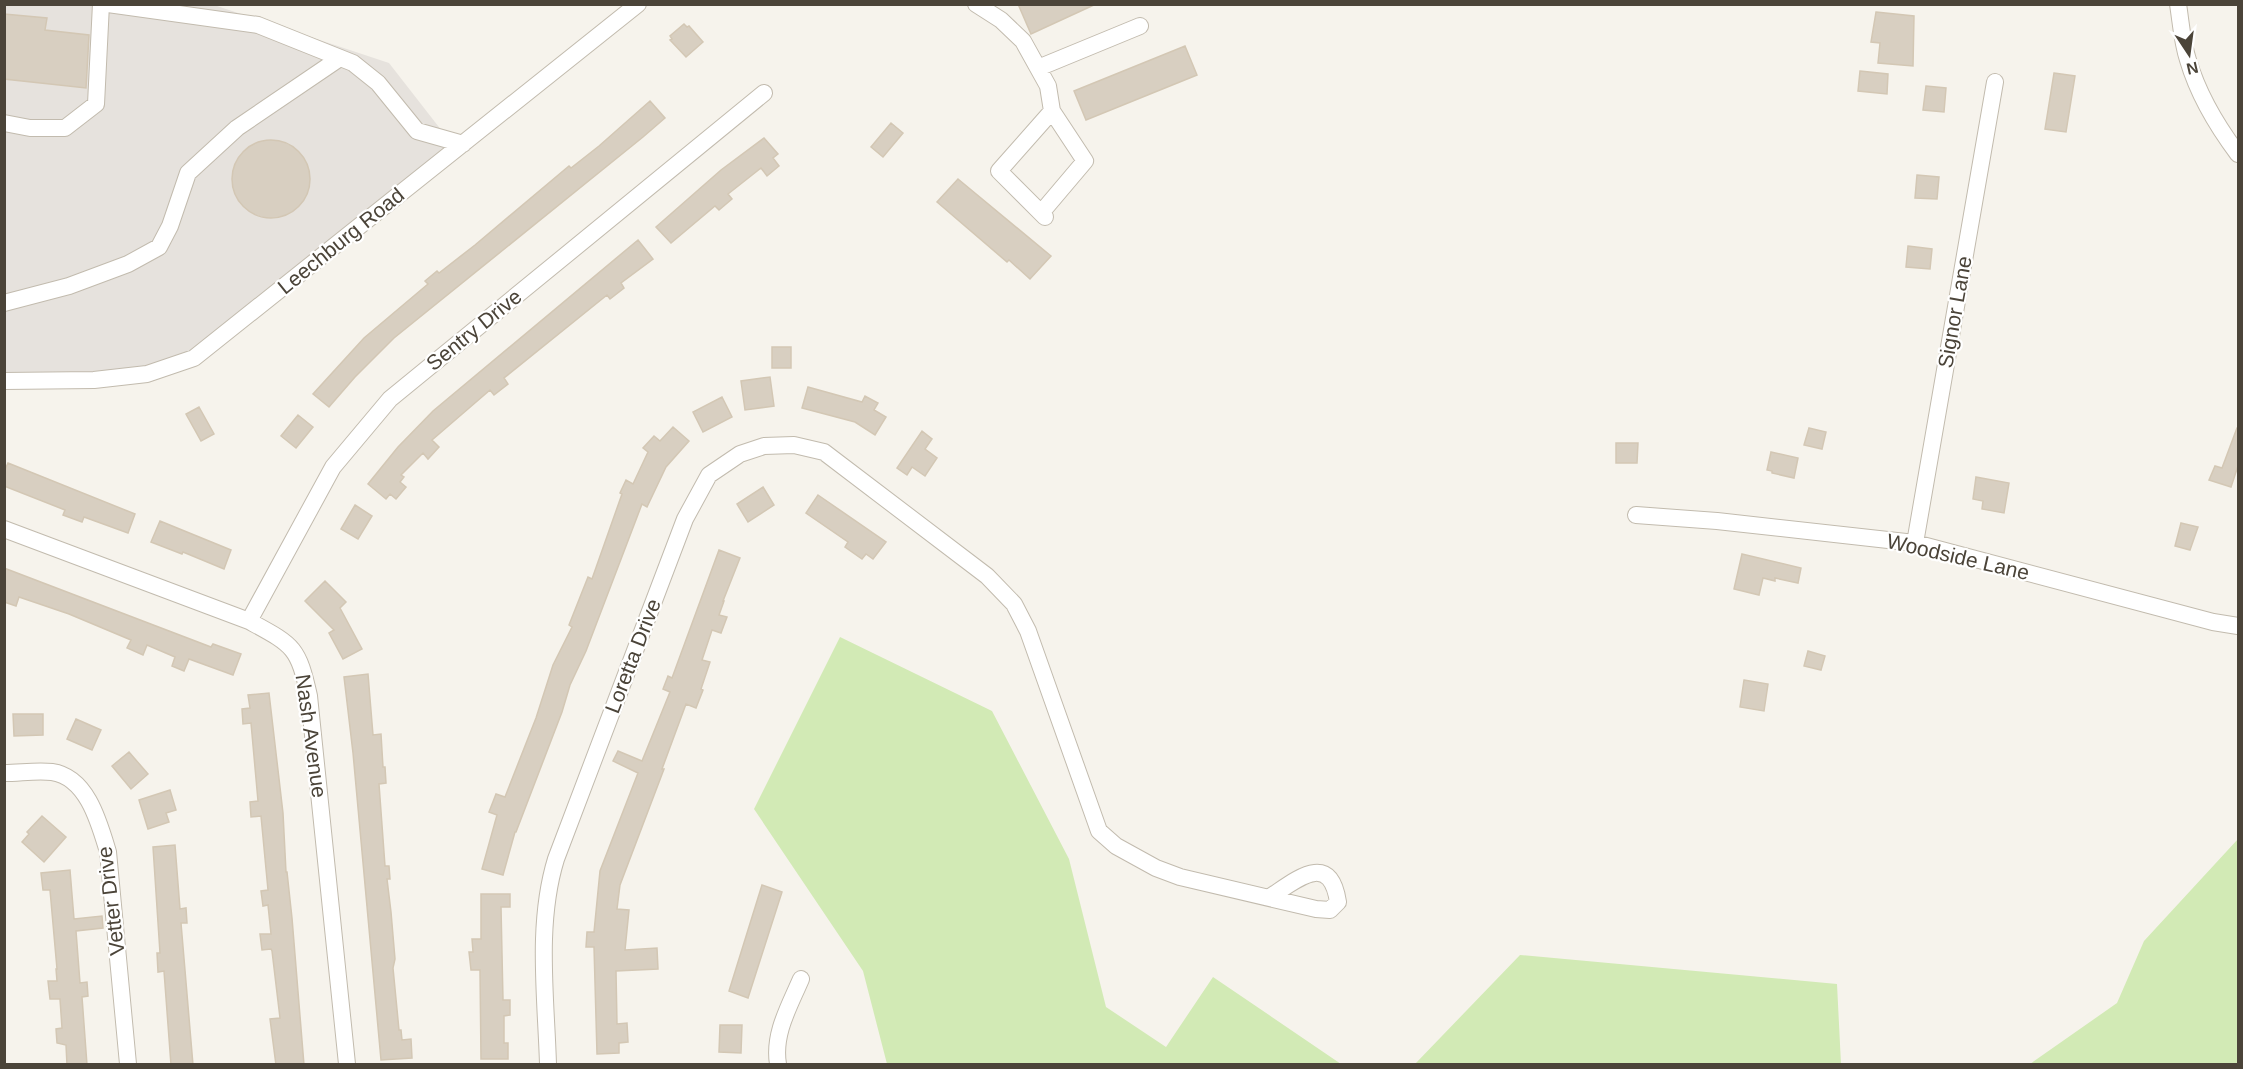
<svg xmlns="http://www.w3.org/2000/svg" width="2243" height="1069" viewBox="0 0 2243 1069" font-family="Arial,sans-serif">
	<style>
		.industrial { fill: #e6e2dd }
		.green { fill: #d2eab5 }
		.building { fill: #d8cfc1; stroke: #d3c7b4; stroke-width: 1.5 }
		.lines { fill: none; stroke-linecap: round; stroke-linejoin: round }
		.minor-casing { stroke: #c2bbae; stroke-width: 18 }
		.minor { stroke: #fff; stroke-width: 16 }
		.labels { text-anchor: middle; stroke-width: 4.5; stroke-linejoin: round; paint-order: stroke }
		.street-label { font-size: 21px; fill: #4b4439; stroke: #fff }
	</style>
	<rect width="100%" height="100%" fill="#f6f3ec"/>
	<path class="industrial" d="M 4,5 L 214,5 L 389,63 L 456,149 L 171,366 L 5,381 Z"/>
	<path class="green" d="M 840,637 L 992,711 L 1069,859 L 1106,1007 L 1166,1047 L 1213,977 L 1341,1064 L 887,1064 L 863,971 L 754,809 Z
		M 2238,839 L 2238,1064 L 2030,1064 L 2117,1003 L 2144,941 Z
		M 1520,955 L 1837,984 L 1841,1064 L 1415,1064 Z"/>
	<path class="building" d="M 1018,4 L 1096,4 L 1031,34 Z
		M 1876,12 L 1914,16 L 1913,66 L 1878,63 L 1880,43 L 1871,42 Z
		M 4,14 L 47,18 L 45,30 L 89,35 L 86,88 L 4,79 Z
		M 684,24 L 687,27 L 689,26 L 703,42 L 686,57 L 670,40 L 672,39 L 670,36 Z
		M 1185,46 L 1197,75 L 1086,120 L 1074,91 Z
		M 1860,71 L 1888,74 L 1887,94 L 1858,91 Z
		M 2054,73 L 2075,76 L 2066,132 L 2045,129 Z
		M 1926,86 L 1946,88 L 1944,112 L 1923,110 Z
		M 650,101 L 665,118 L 643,137 L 394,338 L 355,377 L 329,407 L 313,394 L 364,338 L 428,284 L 425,281 L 437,271 L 439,273 L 475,245 L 569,166 L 571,168 L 599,146 Z
		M 891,123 L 903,133 L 883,157 L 871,147 Z
		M 764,138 L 778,154 L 773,158 L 779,166 L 767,176 L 761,168 L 728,194 L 732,199 L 719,210 L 715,206 L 671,243 L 656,227 L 721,170 Z
		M232 179a39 39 0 1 1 78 0a39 39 0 1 1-78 0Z
		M 1917,175 L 1939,177 L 1937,199 L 1915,198 Z
		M 958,179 L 1051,256 L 1030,279 L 1009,260 L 1007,262 L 937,202 Z
		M 638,240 L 653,259 L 621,283 L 624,288 L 610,299 L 607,295 L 504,378 L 508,384 L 494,395 L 490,390 L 432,440 L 439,447 L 428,459 L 423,453 L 401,475 L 404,477 L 400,482 L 406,487 L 396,499 L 390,494 L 386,499 L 368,484 L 398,447 L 433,411 Z
		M 1908,246 L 1932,249 L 1930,269 L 1906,267 Z
		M 772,347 L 791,347 L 791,368 L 772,368 Z
		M 770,377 L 774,406 L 745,410 L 741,381 Z
		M 808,387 L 862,402 L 865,396 L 878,403 L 874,410 L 886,417 L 875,435 L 855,422 L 802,408 Z
		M 722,397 L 732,417 L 703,432 L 693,412 Z
		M 199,407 L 214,434 L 201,441 L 186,414 Z
		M 298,415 L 313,427 L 296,448 L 281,436 Z
		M 673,427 L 689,441 L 666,467 L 647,507 L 642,504 L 586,651 L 570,685 L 562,712 L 516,832 L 515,832 L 503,875 L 482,869 L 497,815 L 489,812 L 496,794 L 505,797 L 536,718 L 553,665 L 572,627 L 569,625 L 588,577 L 592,579 L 622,494 L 620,493 L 626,480 L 633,484 L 648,452 L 643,448 L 654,436 L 660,441 Z
		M 1809,428 L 1826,432 L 1822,449 L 1804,445 Z
		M 2237,428 L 2238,428 L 2238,466 L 2231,487 L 2209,480 L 2215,466 L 2222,468 Z
		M 922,431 L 932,439 L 925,449 L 937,458 L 925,476 L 912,467 L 907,475 L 897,468 Z
		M 1616,443 L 1638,443 L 1637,463 L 1616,463 Z
		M 1771,452 L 1798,458 L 1794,478 L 1772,473 L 1772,471 L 1767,470 Z
		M 8,463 L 135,514 L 128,533 L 84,517 L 82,522 L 63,515 L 65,510 L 4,486 L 4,472 Z
		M 1976,477 L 2009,483 L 2004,513 L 1982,509 L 1983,501 L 1973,499 Z
		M 763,487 L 774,505 L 748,522 L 737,504 Z
		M 818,495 L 886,542 L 873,559 L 866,554 L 862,559 L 845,547 L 848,542 L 806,513 Z
		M 355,505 L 372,516 L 358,539 L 341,529 Z
		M 160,521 L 231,550 L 224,569 L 183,552 L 182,554 L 151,542 Z
		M 2181,523 L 2198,527 L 2190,550 L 2175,546 Z
		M 719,550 L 740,558 L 723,601 L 724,601 L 719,615 L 727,617 L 721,633 L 712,630 L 702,660 L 710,662 L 701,689 L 703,690 L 696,708 L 686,704 L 662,769 L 664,769 L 620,885 L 617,909 L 629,910 L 625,950 L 657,948 L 658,969 L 616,971 L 617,1024 L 627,1023 L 628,1042 L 619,1043 L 619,1053 L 597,1054 L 594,947 L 586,947 L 587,932 L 594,932 L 600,871 L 638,773 L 613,761 L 618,751 L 642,761 L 670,692 L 663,689 L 668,676 L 672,678 Z
		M 1742,554 L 1801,568 L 1798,583 L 1775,578 L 1775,581 L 1763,578 L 1759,595 L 1734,589 Z
		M 4,568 L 211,647 L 213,644 L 241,654 L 233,675 L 189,659 L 184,671 L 172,666 L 175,657 L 147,645 L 143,655 L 127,648 L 131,640 L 69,614 L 19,597 L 16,606 L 4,602 Z
		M 325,581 L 346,602 L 340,608 L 362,649 L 343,659 L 329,633 L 334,630 L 305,601 Z
		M 1808,651 L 1825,656 L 1821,670 L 1804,666 Z
		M 368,674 L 373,735 L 381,734 L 383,767 L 385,767 L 386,783 L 379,784 L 385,866 L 389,866 L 390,879 L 387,879 L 391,912 L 395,959 L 393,968 L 399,1030 L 401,1030 L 402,1040 L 411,1039 L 412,1058 L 381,1060 L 353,753 L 344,677 Z
		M 1744,680 L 1768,684 L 1764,711 L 1740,707 Z
		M 269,693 L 283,813 L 286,872 L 287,872 L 292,918 L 304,1065 L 276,1065 L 270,1019 L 280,1018 L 272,951 L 271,949 L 262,950 L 260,934 L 271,934 L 268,905 L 263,906 L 261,891 L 268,890 L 261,816 L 251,817 L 250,802 L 258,801 L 251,723 L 243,724 L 242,709 L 250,708 L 248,695 Z
		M 13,714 L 43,714 L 43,735 L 14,736 Z
		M 76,719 L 101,730 L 92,750 L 67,739 Z
		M 129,752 L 148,774 L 131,789 L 112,766 Z
		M 170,790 L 176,810 L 166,813 L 169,822 L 148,829 L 139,800 Z
		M 42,816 L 66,837 L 44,862 L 22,842 L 29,834 L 27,832 Z
		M 175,845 L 180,909 L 186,908 L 187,923 L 181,923 L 193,1065 L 171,1065 L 164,971 L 158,972 L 157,953 L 160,953 L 153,847 Z
		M 70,870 L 74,919 L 102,916 L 103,928 L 76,931 L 80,983 L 87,982 L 88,996 L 82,997 L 87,1065 L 67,1065 L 66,1045 L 57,1043 L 56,1029 L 62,1028 L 60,999 L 50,999 L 48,981 L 57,981 L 56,969 L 57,969 L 50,890 L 43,890 L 41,873 Z
		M 762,885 L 782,892 L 748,998 L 729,991 Z
		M 481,894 L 510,894 L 510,907 L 501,907 L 503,1000 L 510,1000 L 510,1015 L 504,1016 L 504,1043 L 508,1043 L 508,1059 L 481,1059 L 480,970 L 471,970 L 469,952 L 473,952 L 472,939 L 481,939 Z
		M 720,1025 L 742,1025 L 741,1053 L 719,1052 Z"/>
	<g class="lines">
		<defs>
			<path id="minor" d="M 108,4 L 258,25 L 353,63 L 378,83 L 417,131 L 463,144
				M 976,4 L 1001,20 L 1023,41 L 1048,86 L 1052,111 L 999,171 L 1045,217
				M 2178,4 C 2181,23 2182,42 2188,60 C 2198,94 2217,126 2238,154
				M 1038,68 L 1140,26
				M 4,123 L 30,128 L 65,128 L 96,104 L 101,4
				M 1041,213 L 1085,161 L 1052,111
				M 4,303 L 69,286 L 128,264 L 159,247 L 170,226 L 188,173 L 237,128 L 340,58
				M 4,381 L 94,380 L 147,374 L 194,358 L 638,4
				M 1636,515 L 1717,521 L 1915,543 L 2213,622 L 2238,626
				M 4,529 L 249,621 C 293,645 298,646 309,696 L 347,1064
				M 1915,543 L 1995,82
				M 249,621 L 333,467 L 390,399 L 764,93
				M 4,773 C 20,773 37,770 52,772 C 87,777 99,822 108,852 L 128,1064
				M 548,1064 C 546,997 536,924 556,859 L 685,519 L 709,475 L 740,454 L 764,446 L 794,445 L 824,452 L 987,576 L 1014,604 L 1028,631 L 1099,831 L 1116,846 L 1156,868 L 1180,877 L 1316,909 L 1330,910 L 1338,902 C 1330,850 1296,880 1270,897
				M 778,1064 C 773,1034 789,1007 801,979"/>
		</defs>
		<use href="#minor" class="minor-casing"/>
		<use href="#minor" class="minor"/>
	</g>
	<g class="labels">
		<g class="street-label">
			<text transform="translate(341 241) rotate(-39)" y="7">Leechburg Road</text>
			<text transform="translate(1955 312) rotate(-80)" y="7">Signor Lane</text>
			<text transform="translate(474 330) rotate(-39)" y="7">Sentry Drive</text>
			<text transform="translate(1958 557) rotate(13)" y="7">Woodside Lane</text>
			<text transform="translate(633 656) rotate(-69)" y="7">Loretta Drive</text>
			<text transform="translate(311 736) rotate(82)" y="7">Nash Avenue</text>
			<text transform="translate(111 901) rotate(-97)" y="7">Vetter Drive</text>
		</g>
	</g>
	<rect width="2243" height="1069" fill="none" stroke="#4b4439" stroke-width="12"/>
	<g transform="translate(2189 54) rotate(167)" stroke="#ffffff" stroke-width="4.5" paint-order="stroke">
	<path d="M0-4.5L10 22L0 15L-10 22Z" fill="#4b4439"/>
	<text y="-9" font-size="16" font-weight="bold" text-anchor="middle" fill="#4b4439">N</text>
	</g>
</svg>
